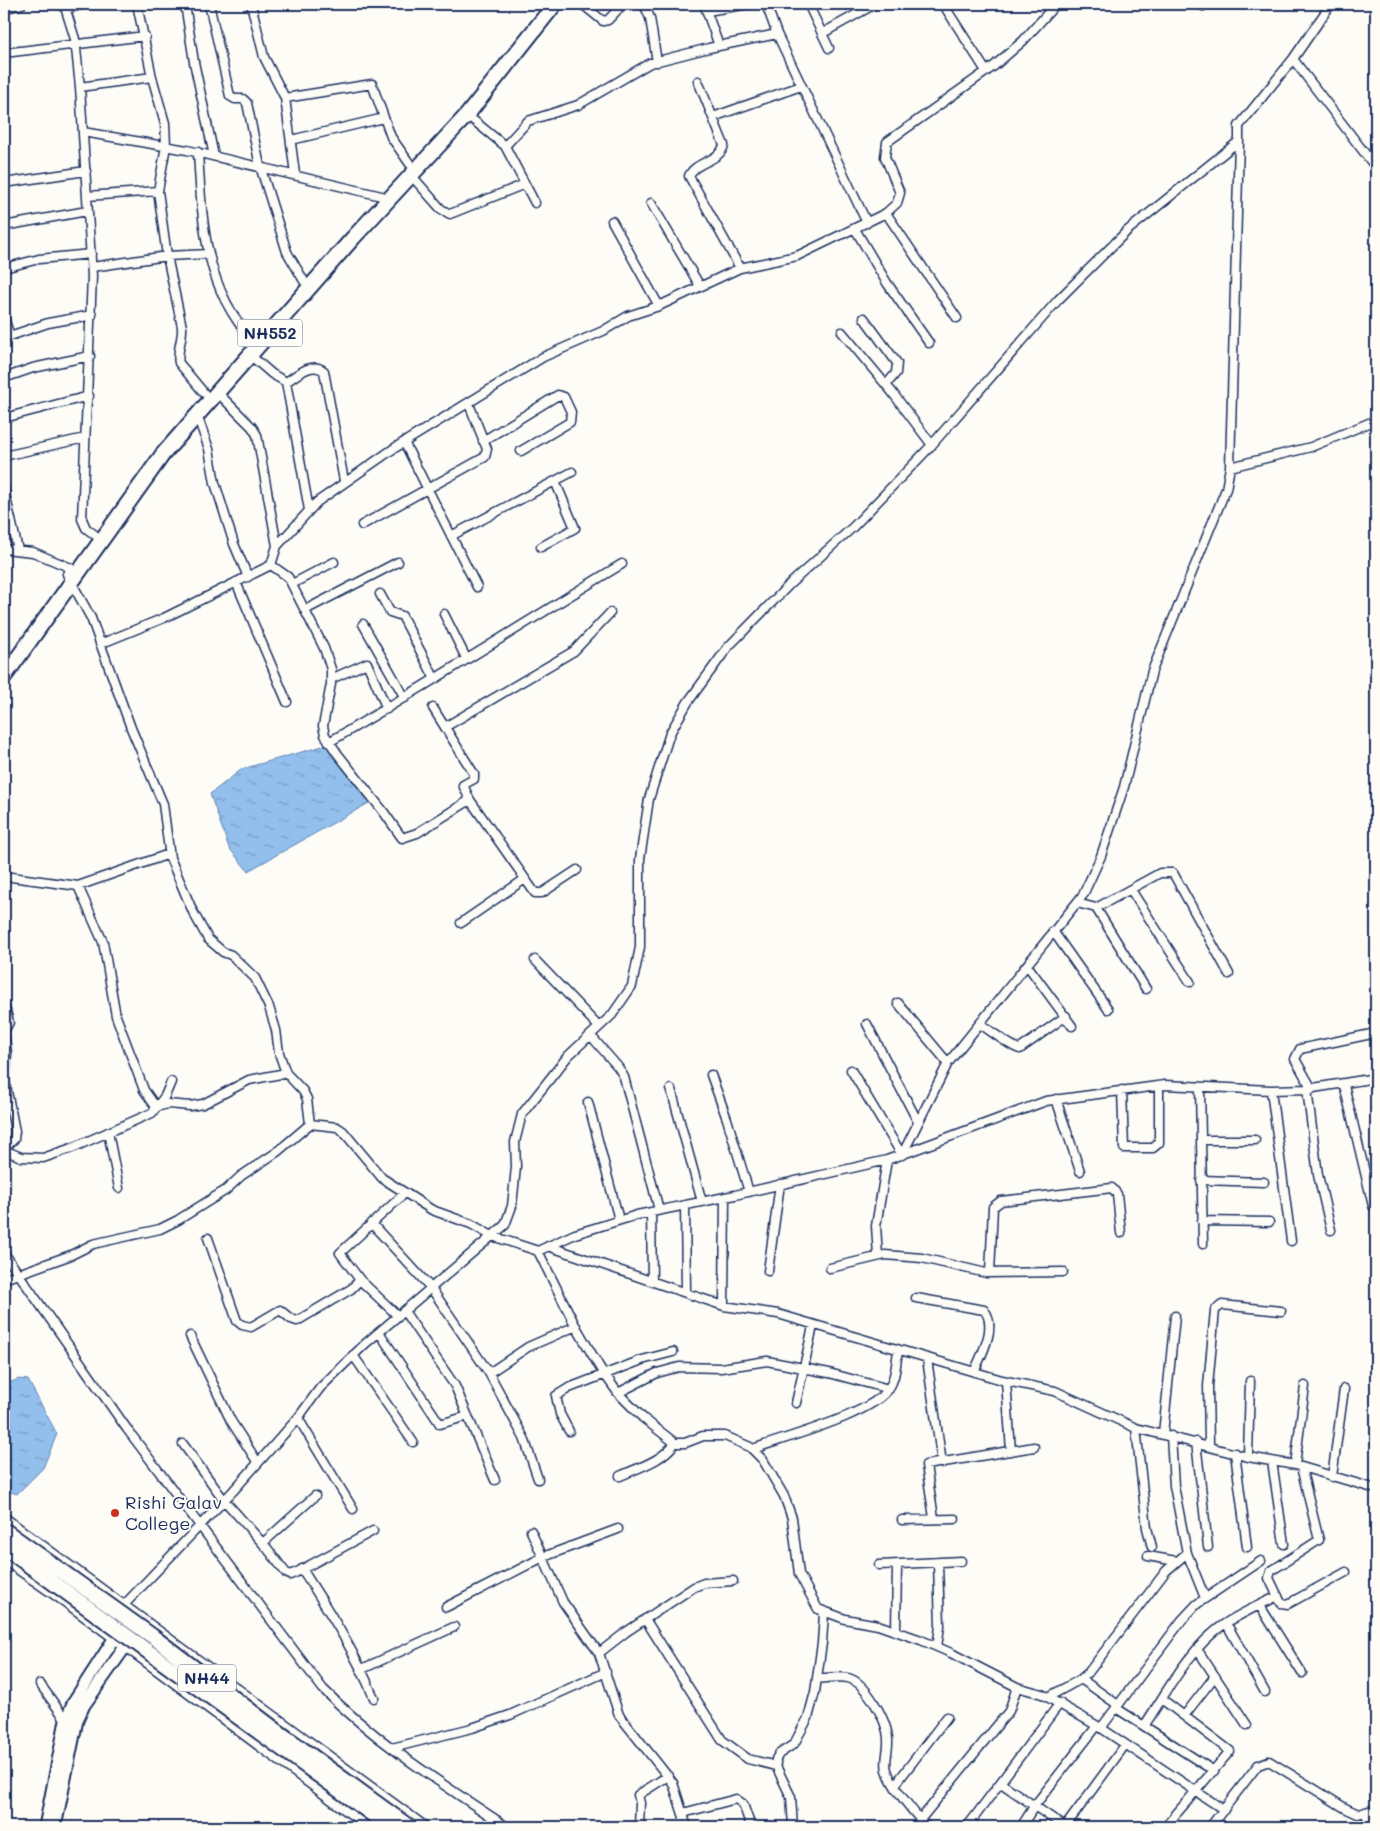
<svg xmlns="http://www.w3.org/2000/svg" width="1380" height="1831" viewBox="0 0 1380 1831" font-family="Mali,sans-serif">
	<style>
		.water { fill: url(#water-ripples); stroke: #6385b3 }
		.lines { fill: none; stroke-linecap: round; stroke-linejoin: round }
		.street-casing { stroke: #1b2f5e; stroke-width: 11 }
		.secondary-casing { stroke: #1b2f5e; stroke-width: 15 }
		.highway-casing { stroke: #1b2f5e; stroke-width: 18 }
		.street { stroke: #fdfcf7; stroke-width: 8 }
		.secondary { stroke: #fdfcf7; stroke-width: 11 }
		.highway { stroke: #fdfcf7; stroke-width: 14 }
		.highway-bridge-casing { stroke: #1b2f5e; stroke-width: 18; stroke-linecap: butt }
		.highway-bridge { stroke: #fdfcf7; stroke-width: 14 }
		.poi-dot { fill: #c8321e; stroke: #fdfcf7; stroke-width: 2 }
		.labels { text-anchor: middle; stroke-width: 4; stroke-linejoin: round; paint-order: stroke }
		.shield { fill: #fdfcf7; stroke: #5f6c8c; stroke-width: 1 }
		.shield-label { font-size: 16px; font-weight: bold; fill: #1b2f5e }
		.poi-label { font-size: 18px; fill: #1b2f5e; stroke: #fdfcf7; text-anchor: start }
	</style>
	<defs>
		<pattern id="water-ripples" width="26" height="14" patternUnits="userSpaceOnUse" patternTransform="scale(1.25)"><rect width="26" height="14" fill="#93bfec"/><path d="M2 4q2-2 4 0t4 0M15 11q2-2 4 0t4 0" fill="none" stroke="#779cc2"/></pattern>
	</defs>
	<rect width="100%" height="100%" fill="#fdfcf7"/>
	<filter id="ink" filterUnits="userSpaceOnUse"><feTurbulence type="fractalNoise" baseFrequency=".02" numOctaves="2"/><feDisplacementMap in="SourceGraphic" scale="10" xChannelSelector="R" yChannelSelector="G"/><feConvolveMatrix kernelMatrix="1 2 1 2 8 2 1 2 1" color-interpolation-filters="sRGB"/></filter>
	<g filter="url(#ink)">
		<path class="water" d="M 326,745 L 369,803 L 248,871 L 229,848 L 210,794 L 242,769 Z
			M 19,1379 L 28,1380 L 57,1434 L 43,1468 L 17,1494 L 4,1490 L 4,1385 Z"/>
		<g class="lines">
			<defs>
				<path id="street" d="M 64,4 L 75,39 L 80,87 L 92,276 L 82,519 L 86,528 L 95,535
					M 137,4 L 152,77 L 165,123 L 166,146 L 158,191 L 167,256 L 182,327 C 183,340 176,351 179,363 L 204,393
					M 185,4 L 194,62 L 214,156
					M 209,4 L 230,96 L 235,99 L 243,99 L 247,103 L 260,166 L 287,252 L 304,281
					M 251,4 L 264,57 L 285,98 L 295,174
					M 582,4 L 603,21 L 608,20 L 623,4
					M 644,4 L 650,18 L 657,62
					M 704,4 L 719,46
					M 766,4 L 777,34 L 867,223
					M 808,4 L 829,48
					M 943,4 L 986,71
					M 1202,4 L 1203,6
					M 4,9 L 22,4
					M 66,9 L 85,4
					M 707,11 L 749,4
					M 823,33 L 875,4
					M 4,53 L 145,36
					M 1293,59 L 1376,168
					M 698,81 L 724,145 C 720,162 695,161 689,176 L 740,268
					M 80,87 L 152,77
					M 285,98 L 372,84 L 391,137 L 410,164
					M 467,115 L 505,146 L 528,121 L 578,105 L 650,63 L 709,48 L 777,34
					M 713,117 L 801,86
					M 83,132 L 187,150 L 390,198
					M 291,140 L 384,118
					M 505,146 L 535,203
					M 198,152 C 202,220 204,288 252,339
					M 411,175 L 441,209 L 450,214 L 525,184
					M 4,183 L 86,171
					M 87,196 L 158,191
					M 651,203 L 700,286
					M 886,213 L 957,318
					M 612,221 L 659,306
					M 4,226 L 87,211
					M 855,229 L 887,283 L 929,343
					M 92,267 L 167,256 L 209,254
					M 4,268 L 39,259 L 91,254
					M 4,318 L 10,336
					M 864,318 L 897,363 L 896,373 L 886,385
					M 842,332 L 892,392 L 932,445
					M 4,338 L 48,323 L 92,315
					M 250,355 L 272,374 L 286,382 L 309,510
					M 4,378 L 33,368 L 90,356
					M 286,382 C 297,375 312,361 324,371 L 344,481
					M 216,391 L 252,427 L 257,435 L 277,546
					M 197,415 L 209,449 L 215,483 L 234,544 L 248,577
					M 4,418 L 89,396
					M 483,441 L 558,395 L 564,397 L 571,412 L 570,422 L 521,451
					M 404,442 L 477,587
					M 4,456 L 85,438
					M 1230,467 L 1311,447 L 1376,420
					M 4,489 L 18,550
					M 362,525 L 485,457 L 487,449 L 469,404
					M 451,536 L 572,472
					M 541,547 L 575,528 L 555,481
					M 4,549 L 33,552 L 71,568
					M 271,565 L 288,577 L 324,648 L 331,669 L 331,684 L 323,726 L 325,735 L 337,753 L 383,811 L 402,838 L 417,833 L 470,800 L 463,785 L 474,779 L 474,774 L 433,708
					M 67,574 L 91,618 L 131,728 L 163,804 L 170,858 L 193,912 L 208,939 L 223,952 L 231,955 L 255,978 L 269,1007 L 276,1030 L 279,1053 L 286,1073 L 303,1091 L 307,1099 L 310,1124
					M 236,582 L 287,702
					M 292,584 L 334,562
					M 380,594 L 390,612 L 402,616 L 435,679
					M 305,610 L 398,562
					M 444,614 L 466,658
					M 363,624 L 405,698
					M 100,644 L 164,618 L 271,565 L 277,546 L 317,502 L 393,449 L 543,357 L 603,331 L 628,316 L 659,306 L 740,268 L 797,256 L 886,213 L 897,203 L 900,193 L 885,157 L 887,142 L 994,66 L 1023,41 L 1056,4
					M 331,679 L 367,663 L 387,709
					M 445,727 L 574,651 L 610,613
					M 329,742 C 428,685 524,623 622,564
					M 470,800 L 535,893 L 542,893 L 577,870
					M 4,876 L 78,886 L 169,854
					M 78,886 L 103,942 L 116,1016 L 144,1090 L 156,1107 L 168,1104 L 190,1106 L 203,1104 L 249,1080 L 286,1073
					M 1131,890 L 1190,982
					M 1077,903 L 1096,908 L 1146,989
					M 1096,908 L 1160,873 L 1173,873 L 1229,974
					M 461,923 L 525,879
					M 1053,931 L 1108,1009
					M 535,960 L 599,1027
					M 1027,965 L 1072,1026
					M 898,1003 L 948,1063
					M 4,1004 L 9,1022 L 4,1032 L 7,1053 L 5,1081 L 15,1131 L 14,1139 L 4,1149
					M 867,1024 L 918,1122
					M 980,1024 C 990,1030 1012,1048 1020,1049 L 1066,1016
					M 591,1036 L 618,1067 L 624,1077 L 659,1210
					M 851,1070 L 902,1155 L 948,1063 L 1083,895 L 1101,856 L 1124,787 L 1152,671 L 1226,489 L 1230,467 L 1239,141
					M 711,1075 L 727,1119 L 749,1192
					M 1344,1085 L 1373,1206
					M 1200,1087 L 1203,1244
					M 671,1089 L 702,1202
					M 1307,1089 L 1318,1175 L 1331,1230
					M 1312,1089 L 1295,1059 L 1300,1049 L 1376,1033
					M 1122,1090 L 1124,1148 L 1153,1148 L 1159,1143 L 1159,1086
					M 1271,1090 L 1291,1241
					M 1056,1099 L 1080,1171
					M 588,1102 L 619,1220
					M 108,1132 L 119,1188
					M 1201,1140 L 1255,1140
					M 4,1150 L 21,1157 L 43,1158 L 72,1148 L 152,1113 L 165,1096 L 171,1082
					M 1201,1180 L 1264,1182
					M 685,1205 L 686,1292
					M 651,1212 L 652,1281
					M 1202,1221 L 1269,1222
					M 371,1223 L 431,1288 L 489,1373 L 524,1438 L 538,1479
					M 208,1238 L 237,1321 L 242,1325 L 251,1327 L 280,1310 L 291,1319 L 297,1321 L 351,1289 L 360,1280
					M 548,1246 L 724,1306 L 778,1314 L 1002,1380 L 1055,1391 L 1136,1428 L 1248,1457 L 1295,1465 L 1376,1489
					M 538,1251 L 575,1325 L 600,1368 L 618,1393 L 643,1418 L 675,1443 L 685,1443 L 703,1436 L 725,1436 L 750,1447 L 763,1460 L 784,1496 L 792,1518 L 799,1574 L 818,1609 L 845,1619 L 878,1625 L 921,1640 L 951,1653 L 1017,1687 L 1042,1694 L 1101,1728 L 1224,1810
					M 4,1253 L 127,1429 L 323,1689 C 377,1743 444,1785 507,1827
					M 878,1256 L 876,1226 L 887,1160
					M 830,1268 L 885,1255 L 922,1258 L 986,1273 L 1063,1272
					M 768,1271 L 780,1184
					M 990,1273 L 993,1207 L 1001,1201 L 1112,1188 L 1117,1194 L 1121,1233
					M 4,1279 L 71,1255 L 93,1244 L 160,1229 L 178,1220 L 226,1190 L 241,1176 L 277,1152 L 310,1124 L 337,1127 L 343,1131 L 382,1178 L 432,1210 L 471,1224 L 492,1236 L 538,1251 L 575,1234 L 637,1215 L 735,1195 L 887,1160 L 1046,1101 L 1165,1085 L 1271,1090 L 1307,1089 L 1376,1078
					M 916,1298 L 984,1310 C 998,1326 981,1356 974,1372
					M 724,1306 L 725,1197
					M 404,1311 L 455,1386 L 495,1480
					M 398,1316 L 360,1280 L 340,1253 L 405,1193
					M 379,1332 L 440,1424 L 468,1416
					M 190,1336 L 231,1421 L 258,1463
					M 353,1355 L 413,1442
					M 927,1359 L 942,1463
					M 489,1373 L 528,1347 L 576,1326
					M 1006,1381 L 1011,1451
					M 618,1393 L 657,1373 L 679,1367 L 721,1368 L 767,1361 L 829,1373 L 889,1389
					M 796,1403 L 813,1326
					M 298,1418 L 353,1509
					M 1136,1428 L 1147,1528 L 1152,1547
					M 569,1431 L 560,1414 L 556,1396 L 569,1388 L 642,1360 L 673,1352
					M 1163,1434 L 1175,1316
					M 1171,1436 L 1174,1486 L 1187,1553 L 1205,1598
					M 1196,1442 L 1208,1547
					M 183,1444 L 224,1500 L 267,1548 L 286,1573 L 290,1575 L 297,1572 L 373,1531
					M 1209,1445 L 1208,1386 L 1215,1310 L 1222,1305 L 1281,1311
					M 753,1449 C 783,1438 874,1414 889,1388 C 896,1378 896,1362 898,1351
					M 1235,1453 L 1247,1547
					M 1248,1457 L 1250,1381
					M 1272,1461 L 1284,1544
					M 1295,1465 L 1305,1386
					M 1301,1467 L 1319,1540 L 1271,1571 L 1269,1578 L 1281,1603 L 1288,1604 L 1346,1572
					M 620,1476 C 640,1467 662,1461 675,1443
					M 1332,1477 L 1344,1389
					M 4,1517 L 426,1827
					M 934,1518 L 926,1465 L 1034,1447
					M 902,1520 L 955,1519
					M 531,1531 L 563,1602 L 599,1653 L 619,1715 L 673,1783 L 687,1827
					M 263,1543 L 315,1496
					M 1148,1556 L 1176,1561
					M 4,1560 L 66,1603 L 368,1827
					M 879,1565 L 961,1561
					M 302,1569 C 329,1611 355,1652 374,1698
					M 1260,1606 L 1302,1673
					M 446,1607 L 543,1557 L 618,1529
					M 121,1616 L 125,1604 L 233,1491 L 298,1418 L 320,1388 L 365,1344 L 505,1225 L 512,1206 L 516,1167 L 515,1142 L 522,1114 L 568,1056 L 612,1015 L 632,986 L 640,947 L 640,859 L 649,799 L 670,733 L 688,702 L 728,647 L 791,583 L 853,527 L 929,448 L 1058,300 L 1127,231 L 1239,141 L 1239,126 L 1293,59 L 1331,4
					M 645,1619 L 722,1740 L 748,1759 L 776,1766
					M 1226,1623 L 1265,1692
					M 896,1631 L 897,1565
					M 937,1647 L 940,1626 L 938,1563
					M 1197,1649 L 1247,1725
					M 599,1653 L 626,1632 L 694,1587 L 704,1583 L 733,1581
					M 362,1669 L 454,1627
					M 817,1679 C 826,1678 839,1676 848,1678 C 866,1682 888,1722 888,1740 C 889,1749 884,1762 887,1770 C 892,1787 915,1814 927,1827
					M 1081,1679 L 1118,1705
					M 40,1684 L 66,1720 L 69,1720
					M 1048,1697 L 1081,1679 L 1088,1673 L 1166,1571 L 1187,1553
					M 1163,1700 L 1230,1751 L 1165,1827
					M 1116,1708 L 1214,1771
					M 1184,1716 L 1215,1676
					M 1144,1726 C 1167,1692 1189,1649 1223,1625 C 1239,1614 1260,1605 1278,1596
					M 1101,1728 L 1182,1620 L 1197,1604 L 1261,1561
					M 392,1748 L 472,1728 L 510,1715 L 606,1672
					M 1001,1783 L 1065,1827
					M 895,1785 L 947,1717
					M 1365,1812 L 1372,1827
					M 683,1813 L 736,1799 L 743,1804 L 751,1827
					M 920,1820 L 1009,1711 L 1017,1687
					M 639,1827 L 640,1803 L 638,1795 L 668,1776
					M 793,1827 L 791,1797 L 776,1766 L 776,1759 L 779,1754 L 794,1744 L 808,1718 L 815,1692 L 822,1643 L 824,1613
					M 967,1827 L 1060,1703
					M 1021,1827 L 1035,1805 L 1097,1726
					M 1065,1827 L 1125,1745
					M 1210,1827 L 1258,1765 L 1269,1761 L 1345,1808 L 1358,1814 L 1376,1809"/>
				<path id="secondary" d="M 45,1827 L 66,1720 L 74,1701 L 114,1639
					M 55,1827 L 77,1720 L 84,1705 L 125,1647"/>
				<path id="highway" d="M 4,677 L 163,454 L 353,238 L 467,115 L 555,4"/>
			</defs>
			<use href="#street" class="street-casing"/>
			<use href="#secondary" class="secondary-casing"/>
			<use href="#highway" class="highway-casing"/>
			<use href="#street" class="street"/>
			<use href="#secondary" class="secondary"/>
			<use href="#highway" class="highway"/>
			<defs>
				<path id="highway-bridge" d="M 4,1530 L 152,1636 L 273,1728 L 409,1827
					M 4,1547 L 390,1827"/>
			</defs>
			<use href="#highway-bridge" class="highway-bridge-casing"/>
			<use href="#highway-bridge" class="highway-bridge"/>
		</g>
	</g>
	<circle class="poi-dot" cx="115" cy="1513" r="5"/>
	<g class="labels">
		<g class="shield">
			<rect x="237.5" y="319.5" width="65" height="27" rx="4"/>
			<rect x="178" y="1664.5" width="58" height="27" rx="4"/>
		</g>
		<g class="shield-label">
			<text x="270" y="339">NH552</text>
			<text x="207" y="1684">NH44</text>
		</g>
		<g class="poi-label">
			<text x="125" y="1509">Rishi Galav<tspan x="125" dy="21">College</tspan></text>
		</g>
	</g>
	<rect width="1380" height="1831" fill="none" stroke="#fdfcf7" stroke-width="20"/>
	<rect x="10" y="10" width="1360" height="1811" fill="none" stroke="#1b2f5e" stroke-width="2" filter="url(#ink)"/>
</svg>
